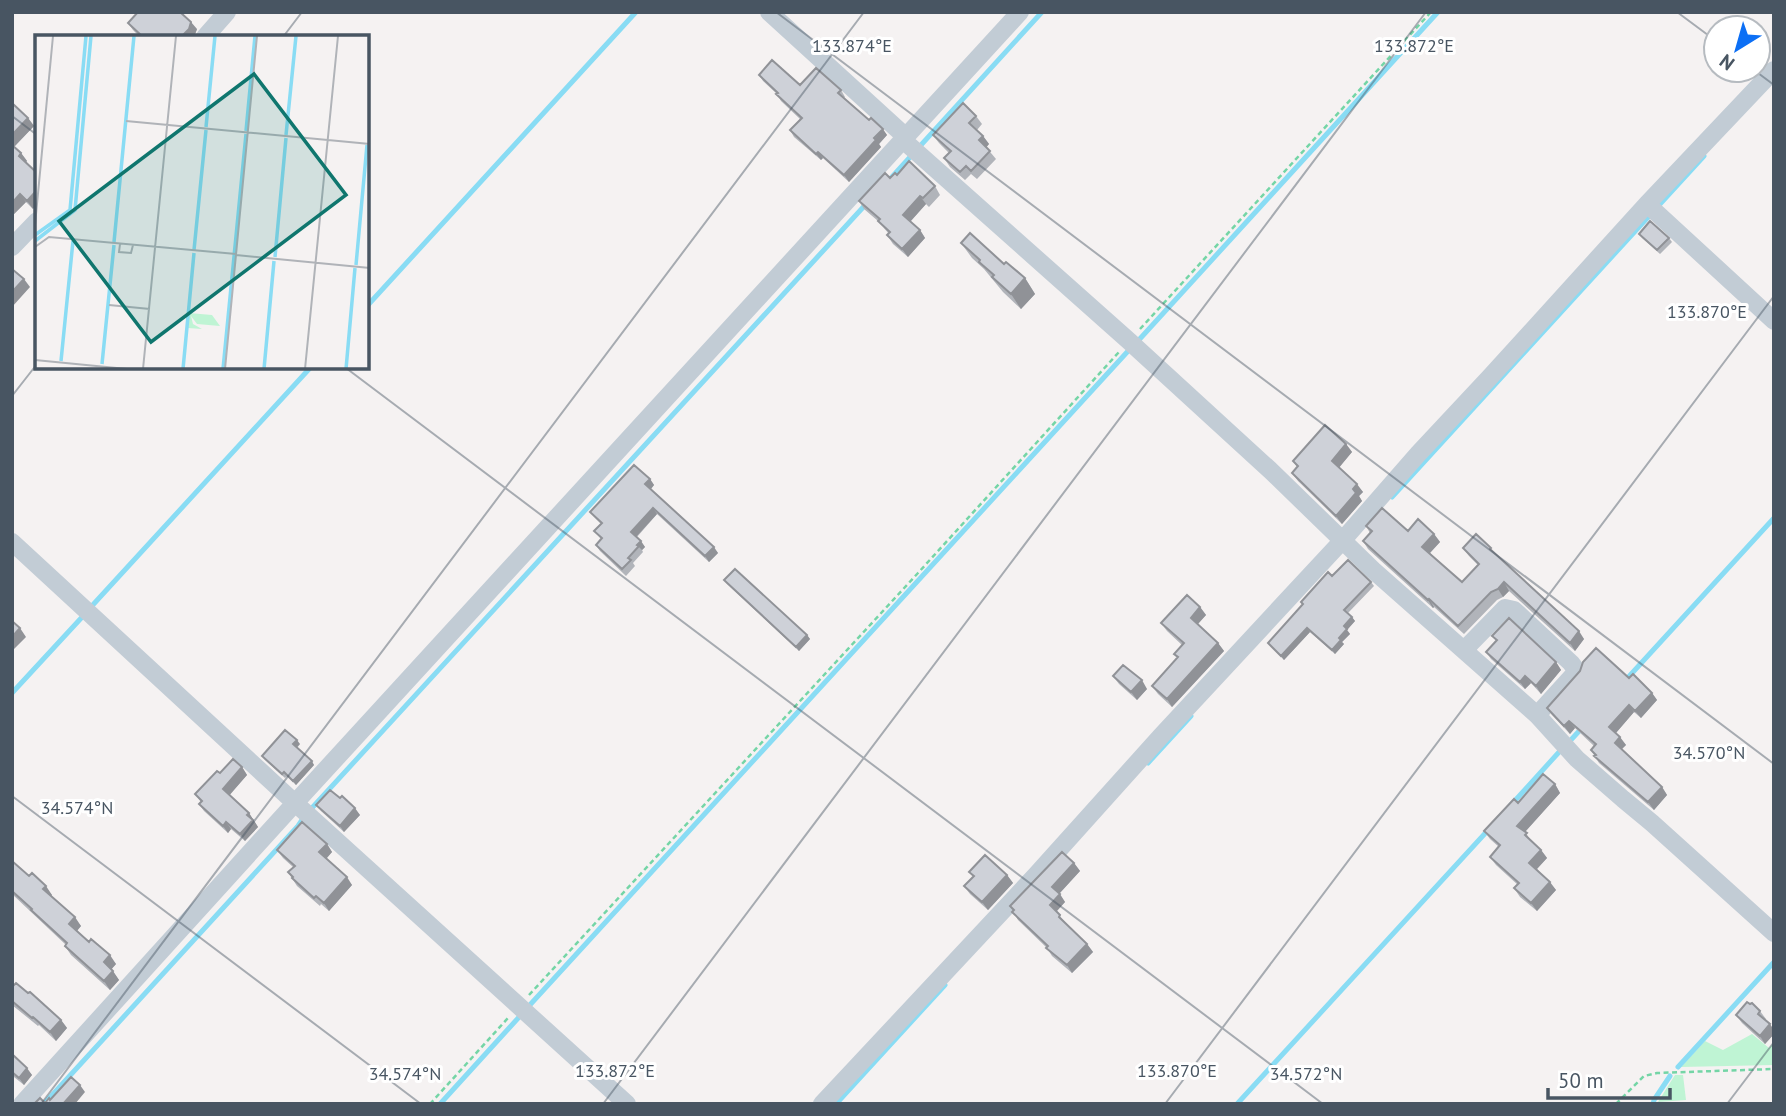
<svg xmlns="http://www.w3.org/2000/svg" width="1786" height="1116" viewBox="0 0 1786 1116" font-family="'PT Sans',sans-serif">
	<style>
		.green { fill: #bff4d4 }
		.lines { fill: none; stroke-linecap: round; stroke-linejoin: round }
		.stream { stroke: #89dcf4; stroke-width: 5 }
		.path { stroke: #74d5a6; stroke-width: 2.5; stroke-dasharray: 5 3.5; stroke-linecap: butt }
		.minor { stroke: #c2ccd5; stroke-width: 18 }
		.wall { fill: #b1b4ba }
		.shaded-wall { fill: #909297 }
		.building { fill: #ced1d8; stroke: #909297; stroke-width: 2 }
		.ticks { fill: none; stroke: #485562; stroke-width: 2; stroke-opacity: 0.45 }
		.inset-river { fill: none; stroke: #89dcf4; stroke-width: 3.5 }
		.inset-road { fill: none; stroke: #b0b3b8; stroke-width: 2 }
		.view { fill: #0f766e; fill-opacity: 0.15; stroke: #0f766e; stroke-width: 3.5 }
		.inset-edge { fill: none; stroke: #485562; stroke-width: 3.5 }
		.ticks-label { font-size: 18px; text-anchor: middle; fill: #485562; stroke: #fff; stroke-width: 6; stroke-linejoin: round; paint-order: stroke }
	</style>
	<rect width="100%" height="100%" fill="#f5f2f2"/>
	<path class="green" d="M 1752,1034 L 1769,1048 L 1774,1042 L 1774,1065 L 1681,1067 L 1705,1041 L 1723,1050 Z
		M 1675,1075 L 1683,1075 L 1686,1100 L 1658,1102 Z"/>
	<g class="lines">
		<path class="stream" d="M 891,178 L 1042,12
			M 368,305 L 636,12
			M 1137,342 L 1438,12
			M 1392,497 L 1704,156
			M 90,608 L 310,368
			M 1623,683 L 1774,518
			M 12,693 L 84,615
			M 1569,742 L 1581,729
			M 1148,763 L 1191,716
			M 1511,805 L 1560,751
			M 311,809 L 867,203
			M 528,1007 L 1129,350
			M 1678,1067 L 1774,962
			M 44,1104 L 298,826 L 304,817
			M 440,1104 L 520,1016
			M 836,1104 L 945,985
			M 1237,1104 L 1490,828
			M 1653,1104 L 1654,1100 L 1670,1076"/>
		<path class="path" d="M 1140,329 L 1431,12
			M 529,995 L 918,573 L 1119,352
			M 430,1104 L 508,1018
			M 1616,1104 L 1644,1076 L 1657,1073 L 1774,1069"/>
		<path class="minor" d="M 769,12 L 906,137
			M 205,37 L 227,12
			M 903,140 L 1129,341 L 1270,470 L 1373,570 L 1537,715 L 1577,759 L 1623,799 L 1652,823 L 1774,933
			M 1647,204 L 1774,321
			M 12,247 L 37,221
			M 12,542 L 295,803 L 627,1104
			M 1464,650 L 1505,608 L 1514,610 L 1571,663 L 1577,671 L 1537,715
			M 22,1104 L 295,803 L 1020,12
			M 822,1104 L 1037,874 L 1161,736 L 1342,541 L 1418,454 L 1490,377 L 1647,204 L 1774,70"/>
	</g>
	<path class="wall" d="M 128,23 L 197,29 L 194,37 L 140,37 L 133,30 Z
		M 759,75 L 800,85 L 841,90 L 845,97 L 844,98 L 887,135 L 879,144 L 881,147 L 849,182 L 823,158 L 821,160 L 794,137 L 790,130 L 800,119 L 781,101 L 777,94 L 763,81 Z
		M 12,103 L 28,118 L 34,126 L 14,147 L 21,153 L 27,161 L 26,162 L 33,209 L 26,202 L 14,214 L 12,212 Z
		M 976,116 L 982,124 L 977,130 L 983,136 L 989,144 L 986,147 L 996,159 L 977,179 L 971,174 L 965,180 L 950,167 L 944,158 L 949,153 L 939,143 L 933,135 Z
		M 897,175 L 935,186 L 940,195 L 929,207 L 926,204 L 910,222 L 920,230 L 925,238 L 908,257 L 893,244 L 887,235 L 889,234 L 878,221 L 864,209 L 859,201 L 890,178 Z
		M 1639,234 L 1669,238 L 1672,242 L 1660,254 L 1642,238 Z
		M 961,243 L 1004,264 L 1025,278 L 1035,294 L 1021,309 L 1003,292 L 984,269 L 972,258 Z
		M 1346,444 L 1352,452 L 1339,467 L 1363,492 L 1359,496 L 1362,501 L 1342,524 L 1298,481 L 1292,473 L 1297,467 L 1293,461 Z
		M 650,479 L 654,485 L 651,489 L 718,553 L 709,562 L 657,514 L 637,537 L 645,547 L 642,550 L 643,552 L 633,563 L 635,566 L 626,576 L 600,551 L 596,545 L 601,539 L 594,531 L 601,524 L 595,518 L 590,512 Z
		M 1366,526 L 1434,534 L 1440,542 L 1430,553 L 1462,582 L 1478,565 L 1469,556 L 1463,548 L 1497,556 L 1584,639 L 1575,651 L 1509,591 L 1503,597 L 1497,600 L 1464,634 L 1434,607 L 1433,608 L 1368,549 L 1363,541 L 1370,533 Z
		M 1332,576 L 1371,582 L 1374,586 L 1348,613 L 1355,621 L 1347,630 L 1350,634 L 1342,642 L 1344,644 L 1335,654 L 1310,632 L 1284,660 L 1268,643 L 1302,605 L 1301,602 Z
		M 724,580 L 807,635 L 810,639 L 799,651 L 727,584 Z
		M 1200,607 L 1206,615 L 1198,624 L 1218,643 L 1224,651 L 1172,707 L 1158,694 L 1152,686 L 1177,658 L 1174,654 L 1182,645 L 1167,631 L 1161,623 Z
		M 1492,636 L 1556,662 L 1561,670 L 1541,694 L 1531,683 L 1525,689 L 1491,659 L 1486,652 L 1496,641 Z
		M 1113,676 L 1147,689 L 1137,700 L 1119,684 Z
		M 1652,693 L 1657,700 L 1641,718 L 1634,712 L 1616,733 L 1626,745 L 1621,749 L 1662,787 L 1667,795 L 1654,810 L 1599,763 L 1591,750 L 1594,746 L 1575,728 L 1570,734 L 1552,715 L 1547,708 Z
		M 300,744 L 297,748 L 314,765 L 296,785 L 287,776 L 285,778 L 265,760 L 262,756 Z
		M 242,767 L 247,775 L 229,795 L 249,813 L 258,827 L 245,841 L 231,829 L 228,833 L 204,811 L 199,804 L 201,802 L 195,794 L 220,773 Z
		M 1555,784 L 1560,793 L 1525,832 L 1532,842 L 1541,850 L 1547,858 L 1537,869 L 1556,890 L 1537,911 L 1520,897 L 1514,888 L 1518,885 L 1496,865 L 1490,857 L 1499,847 L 1490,839 L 1484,831 L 1518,803 Z
		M 340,798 L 360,815 L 344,832 L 321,811 L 316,805 Z
		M 327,844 L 332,852 L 326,859 L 352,885 L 329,911 L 321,904 L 320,906 L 297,886 L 288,872 L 293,867 L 283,858 L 277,850 Z
		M 12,861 L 52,895 L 51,896 L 81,926 L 77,931 L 116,964 L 111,969 L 119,980 L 110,990 L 71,955 L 65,946 L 66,945 L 12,894 Z
		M 1074,863 L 1080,871 L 1059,894 L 1065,902 L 1056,912 L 1066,923 L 1087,944 L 1093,952 L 1072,973 L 1052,956 L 1047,948 L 1018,920 L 1010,906 Z
		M 969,872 L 1007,875 L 1013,883 L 988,910 L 970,894 L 964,886 L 973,877 Z
		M 12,987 L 61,1020 L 67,1028 L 56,1041 L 39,1025 L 38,1026 L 12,1005 Z
		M 1760,1011 L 1766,1019 L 1765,1020 L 1774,1030 L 1774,1034 L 1765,1044 L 1742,1023 L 1736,1015 Z
		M 12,1054 L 32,1075 L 24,1085 L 14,1077 L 12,1079 Z"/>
	<path class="shaded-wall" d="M 191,22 L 197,29 L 194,37 L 181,37 Z
		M 28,118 L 34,126 L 13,148 L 12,135 Z
		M 883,129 L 887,135 L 879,144 L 881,147 L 849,182 L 844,175 Z
		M 983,136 L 989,144 L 985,149 L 979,140 Z
		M 818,152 L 823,158 L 821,160 L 816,154 Z
		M 21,153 L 27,161 L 24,164 L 19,156 Z
		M 37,190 L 37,205 L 33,209 L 27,201 Z
		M 20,194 L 26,202 L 14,214 L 12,211 L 12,203 Z
		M 920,196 L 926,204 L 909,223 L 903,215 Z
		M 920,230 L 925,238 L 908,257 L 902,249 Z
		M 1025,278 L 1035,294 L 1021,309 L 1011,294 Z
		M 24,279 L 30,287 L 12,307 L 12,292 Z
		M 1346,444 L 1352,452 L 1338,469 L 1332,461 Z
		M 650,479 L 654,485 L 650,490 L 645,484 Z
		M 1357,484 L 1363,492 L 1359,496 L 1362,501 L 1342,524 L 1336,516 L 1353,489 Z
		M 653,508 L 657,514 L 635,538 L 631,532 Z
		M 1434,534 L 1440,542 L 1428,555 L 1422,547 Z
		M 641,541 L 645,547 L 642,550 L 637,545 Z
		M 714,547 L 718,553 L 709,562 L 705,556 Z
		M 1504,582 L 1509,591 L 1503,597 L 1498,589 Z
		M 1429,599 L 1434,607 L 1433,608 L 1428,600 Z
		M 1200,607 L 1206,615 L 1196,626 L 1191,618 Z
		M 1352,617 L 1355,621 L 1347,630 L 1350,634 L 1342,642 L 1344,644 L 1335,654 L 1332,650 L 1339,638 L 1344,626 Z
		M 20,628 L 26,637 L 13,650 L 12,637 Z
		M 1307,628 L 1310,632 L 1284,660 L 1281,656 Z
		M 1579,631 L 1584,639 L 1575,651 L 1570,643 Z
		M 807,635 L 810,639 L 799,651 L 796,647 Z
		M 1218,643 L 1224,651 L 1172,707 L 1167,699 Z
		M 1556,662 L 1561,670 L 1541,694 L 1536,686 Z
		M 1525,676 L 1531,683 L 1525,689 L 1520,682 Z
		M 1142,680 L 1147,689 L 1137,700 L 1131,692 Z
		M 1652,693 L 1657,700 L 1641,718 L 1635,711 Z
		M 1629,705 L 1634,712 L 1615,734 L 1609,727 Z
		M 1569,721 L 1575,728 L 1570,734 L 1564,726 Z
		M 1620,737 L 1626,745 L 1620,751 L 1615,743 Z
		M 297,740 L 300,744 L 296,748 L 293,744 Z
		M 312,761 L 314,765 L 296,785 L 293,781 Z
		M 242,767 L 247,775 L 228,797 L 223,789 Z
		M 1555,784 L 1560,793 L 1523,834 L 1517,826 Z
		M 1662,787 L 1667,795 L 1654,810 L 1648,802 Z
		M 355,808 L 360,815 L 344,832 L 340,826 Z
		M 249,813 L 258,827 L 245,841 L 240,834 Z
		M 226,822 L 231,829 L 228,833 L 223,826 Z
		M 327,844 L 332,852 L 325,860 L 319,852 Z
		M 1541,850 L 1547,858 L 1535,871 L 1529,863 Z
		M 1074,863 L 1080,871 L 1058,895 L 1052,887 Z
		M 1007,875 L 1013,883 L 988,910 L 982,902 Z
		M 347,877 L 352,885 L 329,911 L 324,903 Z
		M 1550,882 L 1556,890 L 1537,911 L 1531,903 Z
		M 46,886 L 52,895 L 49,898 L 43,889 Z
		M 1060,894 L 1065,902 L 1055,913 L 1050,905 Z
		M 75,917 L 81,926 L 75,933 L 69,924 Z
		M 1087,944 L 1093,952 L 1072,973 L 1067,965 Z
		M 110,955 L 116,964 L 110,971 L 104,962 Z
		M 113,971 L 119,980 L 110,990 L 104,981 Z
		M 61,1020 L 67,1028 L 56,1041 L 50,1032 Z
		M 1770,1024 L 1774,1030 L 1774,1034 L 1765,1044 L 1760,1036 Z
		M 27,1068 L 32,1075 L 24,1085 L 19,1078 Z
		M 80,1085 L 85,1092 L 75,1104 L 63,1104 Z"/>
	<path class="building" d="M 138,12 L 180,12 L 191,22 L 189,29 L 181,37 L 177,37 L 175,35 L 173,37 L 143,37 L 128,23 Z
		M 772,60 L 800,85 L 816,68 L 841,90 L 838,93 L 869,120 L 871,118 L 883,129 L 874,138 L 876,140 L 844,175 L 818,152 L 816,154 L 790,130 L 802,118 L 776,94 L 778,93 L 759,75 Z
		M 12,103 L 28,118 L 12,135 Z
		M 963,103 L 976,116 L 969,123 L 983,136 L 979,140 L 990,151 L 971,171 L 966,166 L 960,172 L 944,158 L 951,151 L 933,135 Z
		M 12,145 L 21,153 L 19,156 L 37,173 L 37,190 L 27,201 L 20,194 L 12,203 Z
		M 909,161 L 935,186 L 923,198 L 920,196 L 903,215 L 920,230 L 902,249 L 887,235 L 890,232 L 878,221 L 880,219 L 859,201 L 885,173 L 890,178 L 895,173 L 897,175 Z
		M 1650,221 L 1669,238 L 1657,250 L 1639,234 Z
		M 970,233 L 1004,264 L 1006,262 L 1025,278 L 1011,294 L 992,277 L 994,275 L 979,262 L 980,260 L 961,243 Z
		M 12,269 L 24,279 L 12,292 Z
		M 1325,425 L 1346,444 L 1332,461 L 1357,484 L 1353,489 L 1356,493 L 1336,516 L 1292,473 L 1298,466 L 1293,461 Z
		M 634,465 L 650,479 L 645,484 L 714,547 L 705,556 L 653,508 L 631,532 L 641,541 L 637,545 L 639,546 L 628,558 L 631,560 L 622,569 L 596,545 L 602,538 L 594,531 L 602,523 L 590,512 Z
		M 1382,508 L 1408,531 L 1418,519 L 1434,534 L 1422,547 L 1462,582 L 1479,564 L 1463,548 L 1476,534 L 1491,548 L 1490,549 L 1579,631 L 1570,643 L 1504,582 L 1498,589 L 1491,592 L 1458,626 L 1429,599 L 1428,600 L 1363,541 L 1372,531 L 1366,526 Z
		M 1348,560 L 1371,582 L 1344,610 L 1352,617 L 1344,626 L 1347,629 L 1339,638 L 1341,640 L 1332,650 L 1307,628 L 1281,656 L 1268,643 L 1303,604 L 1301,602 L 1328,572 L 1332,576 Z
		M 735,569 L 807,635 L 796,647 L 724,580 Z
		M 1187,595 L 1200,607 L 1191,618 L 1218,643 L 1167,699 L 1152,686 L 1178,657 L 1174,654 L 1184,643 L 1161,623 Z
		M 1509,618 L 1556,662 L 1536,686 L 1525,676 L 1520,682 L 1486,652 L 1497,640 L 1492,636 Z
		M 12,621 L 20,628 L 12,637 Z
		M 1596,648 L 1629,678 L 1633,674 L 1652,693 L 1635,711 L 1629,705 L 1609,727 L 1620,737 L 1615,743 L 1662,787 L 1648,802 L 1594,756 L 1596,755 L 1591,750 L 1596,744 L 1569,721 L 1564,726 L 1547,708 L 1580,671 L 1583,662 Z
		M 1123,665 L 1142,680 L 1131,692 L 1113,676 Z
		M 285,730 L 297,740 L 293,744 L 312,761 L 293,781 L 284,772 L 282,774 L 262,756 Z
		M 233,759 L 242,767 L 223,789 L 249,813 L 247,815 L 253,820 L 240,834 L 226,822 L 223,826 L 199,804 L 202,801 L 195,794 L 217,771 L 220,773 Z
		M 1543,774 L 1555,784 L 1517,826 L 1527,833 L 1525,835 L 1541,850 L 1529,863 L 1550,882 L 1531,903 L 1514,888 L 1519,883 L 1490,857 L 1500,845 L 1484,831 L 1514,799 L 1518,803 Z
		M 330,790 L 340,798 L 342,796 L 355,808 L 340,826 L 316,805 Z
		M 302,822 L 327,844 L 319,852 L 347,877 L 324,903 L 316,896 L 314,898 L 292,878 L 293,877 L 288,872 L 295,866 L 277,850 Z
		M 1062,852 L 1074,863 L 1052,887 L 1060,894 L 1050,905 L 1060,915 L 1059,917 L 1087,944 L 1067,965 L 1046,948 L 1048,946 L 1012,912 L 1014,910 L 1010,906 Z
		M 985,855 L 1007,875 L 982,902 L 964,886 L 974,876 L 969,872 Z
		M 12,861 L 29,876 L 32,873 L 46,886 L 43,889 L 75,917 L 69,924 L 89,942 L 91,939 L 110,955 L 104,962 L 113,971 L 104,981 L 65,946 L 67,943 L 31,910 L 32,909 L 12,891 Z
		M 16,983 L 28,993 L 30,992 L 61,1020 L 50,1032 L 33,1017 L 32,1018 L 12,1001 L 12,987 Z
		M 1747,1002 L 1750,1004 L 1752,1003 L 1760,1011 L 1758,1014 L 1770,1024 L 1760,1036 L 1736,1015 Z
		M 12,1054 L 27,1068 L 19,1078 L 12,1072 Z
		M 71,1077 L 80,1085 L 63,1104 L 34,1104 L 40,1098 L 45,1103 L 49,1098 L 50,1100 Z"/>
	<path class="ticks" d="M 776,12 L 1774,764M 1677,12 L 1716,41M 283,37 L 302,12M 1754,70 L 1774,85M 12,116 L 37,135M 346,368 L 1323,1104M 12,396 L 37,364M 12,796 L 421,1104M 41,1104 L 864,12M 603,1104 L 1426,12M 1165,1104 L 1774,296M 1727,1104 L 1774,1042"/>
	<g transform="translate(35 35)">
		<rect width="334" height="334" fill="#f5f2f2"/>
		<path d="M 154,278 L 177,280 L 185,291 L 162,289 L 156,281 L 158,289 L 167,294 L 153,293 Z" fill="#bff4d4"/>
		<path class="inset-river" d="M 171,92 L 180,1M 211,96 L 220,1M 251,100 L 261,1M 0,200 L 35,175 L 51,1M 0,206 L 40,175 L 56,1M 79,207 L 99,1M 159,215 L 171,95M 240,222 L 251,103M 321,230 L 332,110M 26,326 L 38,206M 67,329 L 79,210M 148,334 L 159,218M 188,334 L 211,99M 229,334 L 239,226M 311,334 L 320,233"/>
		<path class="inset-road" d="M 91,86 L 335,109M 0,190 L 18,1M 85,209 L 84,217 L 96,218 L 98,210M 0,212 L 14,202 L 201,219M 201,220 L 335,233M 74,270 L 115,274M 0,325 L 92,334M 108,334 L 141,1M 190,334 L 222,1M 270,334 L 303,1"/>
		<path class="view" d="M 219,39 L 311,160 L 116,307 L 24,186 Z"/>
		<rect width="334" height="334" class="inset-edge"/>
	</g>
	<g class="ticks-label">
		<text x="852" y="52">133.874°E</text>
		<text x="1414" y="52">133.872°E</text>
		<text x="1707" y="318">133.870°E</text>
		<text x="1709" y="759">34.570°N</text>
		<text x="77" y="814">34.574°N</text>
		<text x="615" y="1077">133.872°E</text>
		<text x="1177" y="1077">133.870°E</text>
		<text x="405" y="1080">34.574°N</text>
		<text x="1306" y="1080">34.572°N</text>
	</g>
	<rect width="1786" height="1116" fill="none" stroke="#485562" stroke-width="28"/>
	<g transform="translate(1737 49) rotate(217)"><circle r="33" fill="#ffffff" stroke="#b6bbc0" stroke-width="2"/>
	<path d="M0-5L12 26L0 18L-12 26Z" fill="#0c6ff5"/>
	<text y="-10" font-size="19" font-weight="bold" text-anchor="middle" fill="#485562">N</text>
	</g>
	<path d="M1548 1088v10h122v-10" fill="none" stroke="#485562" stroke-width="3.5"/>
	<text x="1558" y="1088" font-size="21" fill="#485562" stroke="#ffffff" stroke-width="5" paint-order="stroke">50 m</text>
</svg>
